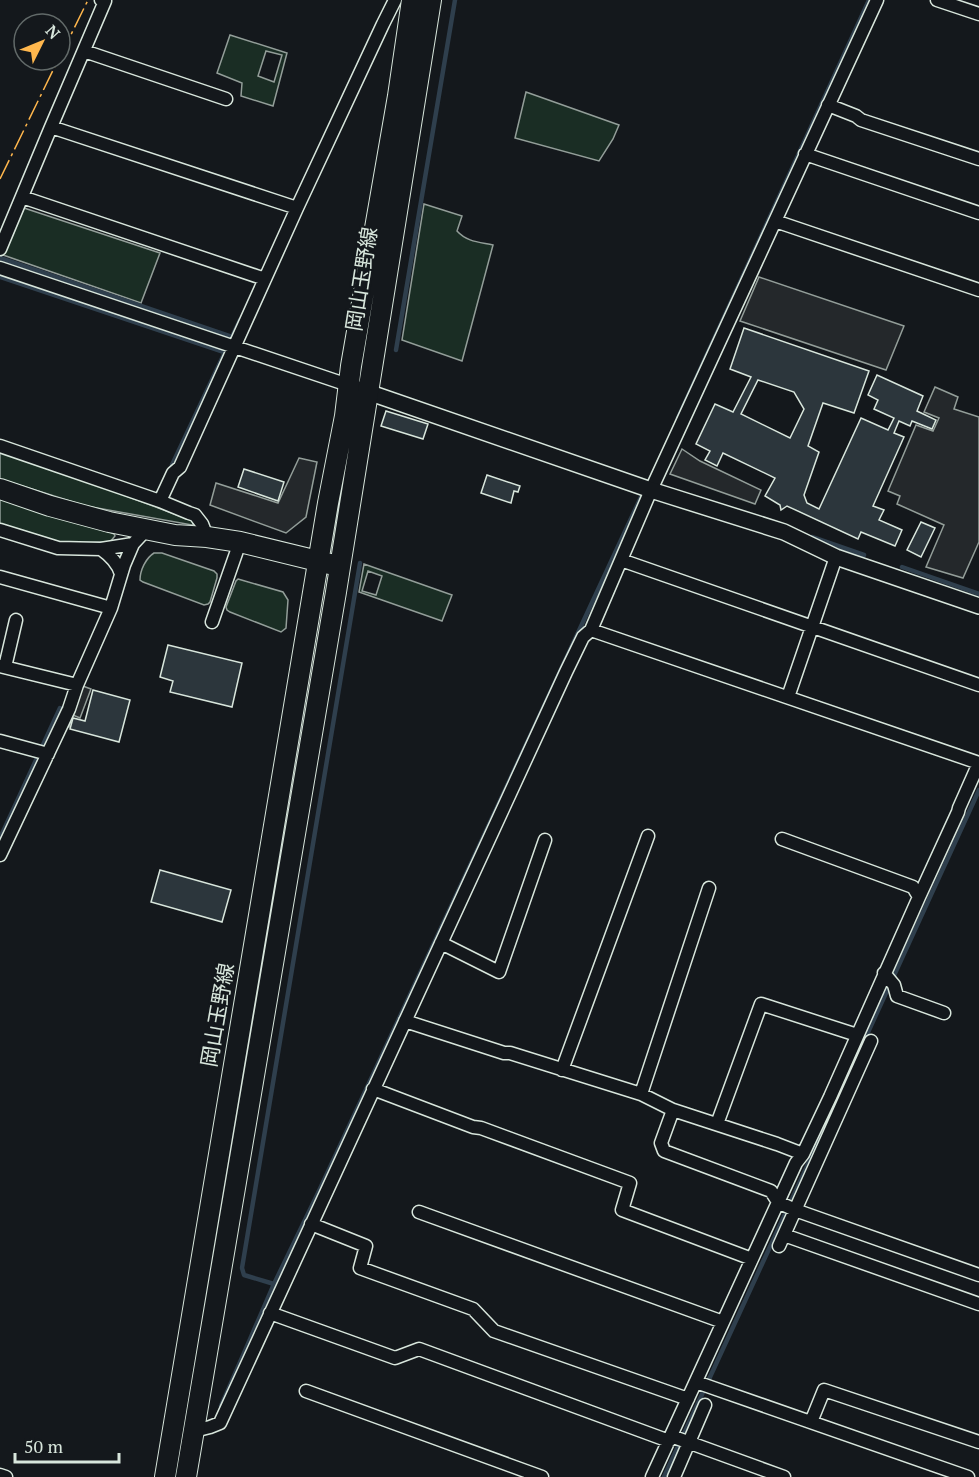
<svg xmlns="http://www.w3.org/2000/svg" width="979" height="1477" viewBox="0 0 979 1477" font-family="'PT Serif','Noto Sans JP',serif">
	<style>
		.green { fill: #1a2d24; stroke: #939e99; stroke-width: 1.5; fill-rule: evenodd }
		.parking { fill: #24282b; stroke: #939e99; stroke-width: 1.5 }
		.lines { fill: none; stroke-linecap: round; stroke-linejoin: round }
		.stream { stroke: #2f3f4d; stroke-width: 4.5 }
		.building { fill: #2c363c; stroke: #d8e6dc; stroke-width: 1.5; fill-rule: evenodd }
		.minor-casing { stroke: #d8e6dc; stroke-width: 15 }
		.tertiary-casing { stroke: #d8e6dc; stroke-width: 18 }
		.primary-casing { stroke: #d8e6dc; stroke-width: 22 }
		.minor { stroke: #14181c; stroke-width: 12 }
		.tertiary { stroke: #14181c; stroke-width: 15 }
		.primary { stroke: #14181c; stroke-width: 20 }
		.power { stroke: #ffb74d; stroke-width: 1.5; stroke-dasharray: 21 4.5 3 4.5; stroke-linecap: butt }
		.labels { text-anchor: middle; stroke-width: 4.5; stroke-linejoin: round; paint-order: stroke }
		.street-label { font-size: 21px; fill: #d8e6dc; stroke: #14181c }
	</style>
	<rect width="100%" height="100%" fill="#14181c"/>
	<path class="green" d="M 230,35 L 287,53 L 273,106 L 241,96 L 242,83 L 217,73 ZM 266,51 L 282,55 L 274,82 L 258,76 Z
		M 526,92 L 619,125 L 613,139 L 599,161 L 515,138 Z
		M 424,204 L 462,216 L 457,231 C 467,242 479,242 493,245 L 462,361 L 402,340 Z
		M 24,208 L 160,253 L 141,303 L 3,255 Z
		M 0,452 L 97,485 L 193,521 L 193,524 L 192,525 L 86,506 L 0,479 Z
		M 0,497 L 76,523 L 110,532 L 114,534 L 115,536 L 110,542 L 66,543 L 38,538 L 0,525 Z
		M 154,553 L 162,553 L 214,571 L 217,574 L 217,578 L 210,602 L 208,604 L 204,605 L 143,582 L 140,580 C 140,570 146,558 154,553 Z
		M 364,564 L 452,595 L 442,621 L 359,592 ZM 368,571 L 382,576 L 376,595 L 362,591 Z
		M 238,579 L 283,592 L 288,600 L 286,628 L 281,632 L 230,612 L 227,610 L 226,607 L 236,581 Z"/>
	<path class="parking" d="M 759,277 L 904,326 L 886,370 L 740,321 Z
		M 935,387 L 958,397 L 954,409 L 979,417 L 979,542 L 963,578 L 926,567 L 944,525 L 897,504 L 900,496 L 888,491 L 916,425 L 933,431 L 939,418 L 924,412 Z
		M 682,449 L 700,461 L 761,490 L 755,504 L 670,474 Z
		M 299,458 L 317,462 L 306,517 L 286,533 L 210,505 L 216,483 L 278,503 Z
		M 80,685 L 91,689 L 80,718 L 73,715 L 69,727 L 65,725 Z"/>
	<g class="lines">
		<path class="stream" d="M 0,258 L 232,337
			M 0,277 L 224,352
			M 396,350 L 455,0
			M 678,418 L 869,0
			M 172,465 L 240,320
			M 812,537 L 864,555
			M 902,567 L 979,594
			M 0,838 L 60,708
			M 864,1041 L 979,790
			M 274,1284 L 244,1275 L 242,1268 L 360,563
			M 221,1406 L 274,1284 L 318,1193 L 641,497
			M 664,1477 L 861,1049"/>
	</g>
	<path class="building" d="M 744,328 L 869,371 L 854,413 L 823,403 L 808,446 L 819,452 L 804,495 L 807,503 L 819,509 L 861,418 L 888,430 L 894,418 L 874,409 L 878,400 L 868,395 L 877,375 L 923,396 L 917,411 L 936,420 L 932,429 L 912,421 L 910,426 L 899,421 L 894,433 L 904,437 L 873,506 L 884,510 L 879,520 L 902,530 L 895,546 L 861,532 L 858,539 L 787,506 L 781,510 L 780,505 L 765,496 L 775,478 L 723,453 L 717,466 L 705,460 L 710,451 L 696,444 L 715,404 L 733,412 L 751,377 L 730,369 ZM 758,380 L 794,392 L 804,409 L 790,438 L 741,414 Z
		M 386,411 L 428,424 L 423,439 L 381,426 Z
		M 244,469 L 284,482 L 278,501 L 238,487 Z
		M 487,475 L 520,486 L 518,492 L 514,491 L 511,503 L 481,493 Z
		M 921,522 L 935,528 L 921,557 L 907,550 Z
		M 168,645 L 242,663 L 232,707 L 170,692 L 173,681 L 160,677 Z
		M 93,690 L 130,700 L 119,742 L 70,729 L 73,718 L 85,721 Z
		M 160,870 L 231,890 L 222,922 L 151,902 Z"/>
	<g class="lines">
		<defs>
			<path id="minor" d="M 937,0 L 979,14
				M 84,51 L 226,99
				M 828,105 L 856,116 L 861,120 L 979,159
				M 51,127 L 105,1 L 101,0
				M 805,154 L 979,213
				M 22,197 L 265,279
				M 775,221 L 979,290
				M 0,249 L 51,127 L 297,208
				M 0,268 L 348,385
				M 0,446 L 160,501 L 189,513 L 195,515 L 202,524 L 207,537
				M 160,501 L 173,473 L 180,467 L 297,208 L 383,24 L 395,0
				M 0,530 L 58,548 L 101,549 L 133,544
				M 101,549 C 111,556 118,563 121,574
				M 621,560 L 979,685
				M 0,577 L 111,608
				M 212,622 L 240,542
				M 591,630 L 979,763
				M 0,666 L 77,685
				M 5,667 L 16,620
				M 788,697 L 836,557
				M 0,741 L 48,754
				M 782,839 L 913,887 L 919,897
				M 0,855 L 69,709 L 77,685 L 111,608 L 124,565 L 133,544 L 146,530
				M 441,943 L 499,972 L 545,840
				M 884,973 L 894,985 L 897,996 L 944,1013
				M 405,1021 L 504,1053 L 510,1053 L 641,1094 L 673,1110 L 777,1144 L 803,1154
				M 562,1070 L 648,836
				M 373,1089 L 473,1127 L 481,1128 L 630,1183 L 622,1210 L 752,1259
				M 641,1094 L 709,888
				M 673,1110 L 661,1143 L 664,1151 L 771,1191 L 778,1202 L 795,1210 L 979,1275
				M 717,1124 L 761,1004 L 857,1035
				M 419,1212 L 723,1322
				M 311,1224 L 366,1246 L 360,1268 L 473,1309 L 494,1331 L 688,1399
				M 784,1235 L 979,1304
				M 779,1246 L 871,1041
				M 270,1313 L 395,1358 L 419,1349 L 669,1441
				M 696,1382 L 968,1477
				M 306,1391 L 542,1477
				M 811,1422 L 824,1390 L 979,1442
				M 194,1431 L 210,1427 L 220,1423 L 566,672 L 583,637 L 591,630 L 651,490 L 877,0
				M 671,1436 L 784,1477
				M 0,1475 L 6,1477
				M 652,1477 L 796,1163 L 803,1154 L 830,1097 L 919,897 L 958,812 L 959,808 L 979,763
				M 674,1477 L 705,1405"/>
			<path id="tertiary" d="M 359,389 L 651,490 L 784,532 L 836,557 L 979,606"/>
			<path id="primary" d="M 0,489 L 50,506 L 109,522 L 175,535 L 207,537 L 240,542 L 330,564
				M 165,1477 L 328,503 L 345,416 L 351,366 L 398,96 L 412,0
				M 186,1477 L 336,592 L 431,0"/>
		</defs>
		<use href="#minor" class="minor-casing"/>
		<use href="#tertiary" class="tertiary-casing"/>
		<use href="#primary" class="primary-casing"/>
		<use href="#minor" class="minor"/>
		<use href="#tertiary" class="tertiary"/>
		<use href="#primary" class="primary"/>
		<path class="power" d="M 60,57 L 88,0
			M 0,179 L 58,60"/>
	</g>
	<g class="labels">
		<g class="street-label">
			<text transform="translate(362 279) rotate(-81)" y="7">岡山玉野線</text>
			<text transform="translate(218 1015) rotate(-80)" y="7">岡山玉野線</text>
		</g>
	</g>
	<g transform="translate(42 42) rotate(47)"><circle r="28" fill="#14181c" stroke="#626a69" stroke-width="1.5"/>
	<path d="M0-4.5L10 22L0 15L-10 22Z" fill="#ffb74d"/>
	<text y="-9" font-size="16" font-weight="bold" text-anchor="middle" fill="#d8e6dc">N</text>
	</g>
	<path d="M15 1453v9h104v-9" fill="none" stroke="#d8e6dc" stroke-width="3"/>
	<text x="24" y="1453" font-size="18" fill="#d8e6dc" stroke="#14181c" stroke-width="4.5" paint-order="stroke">50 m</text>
</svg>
